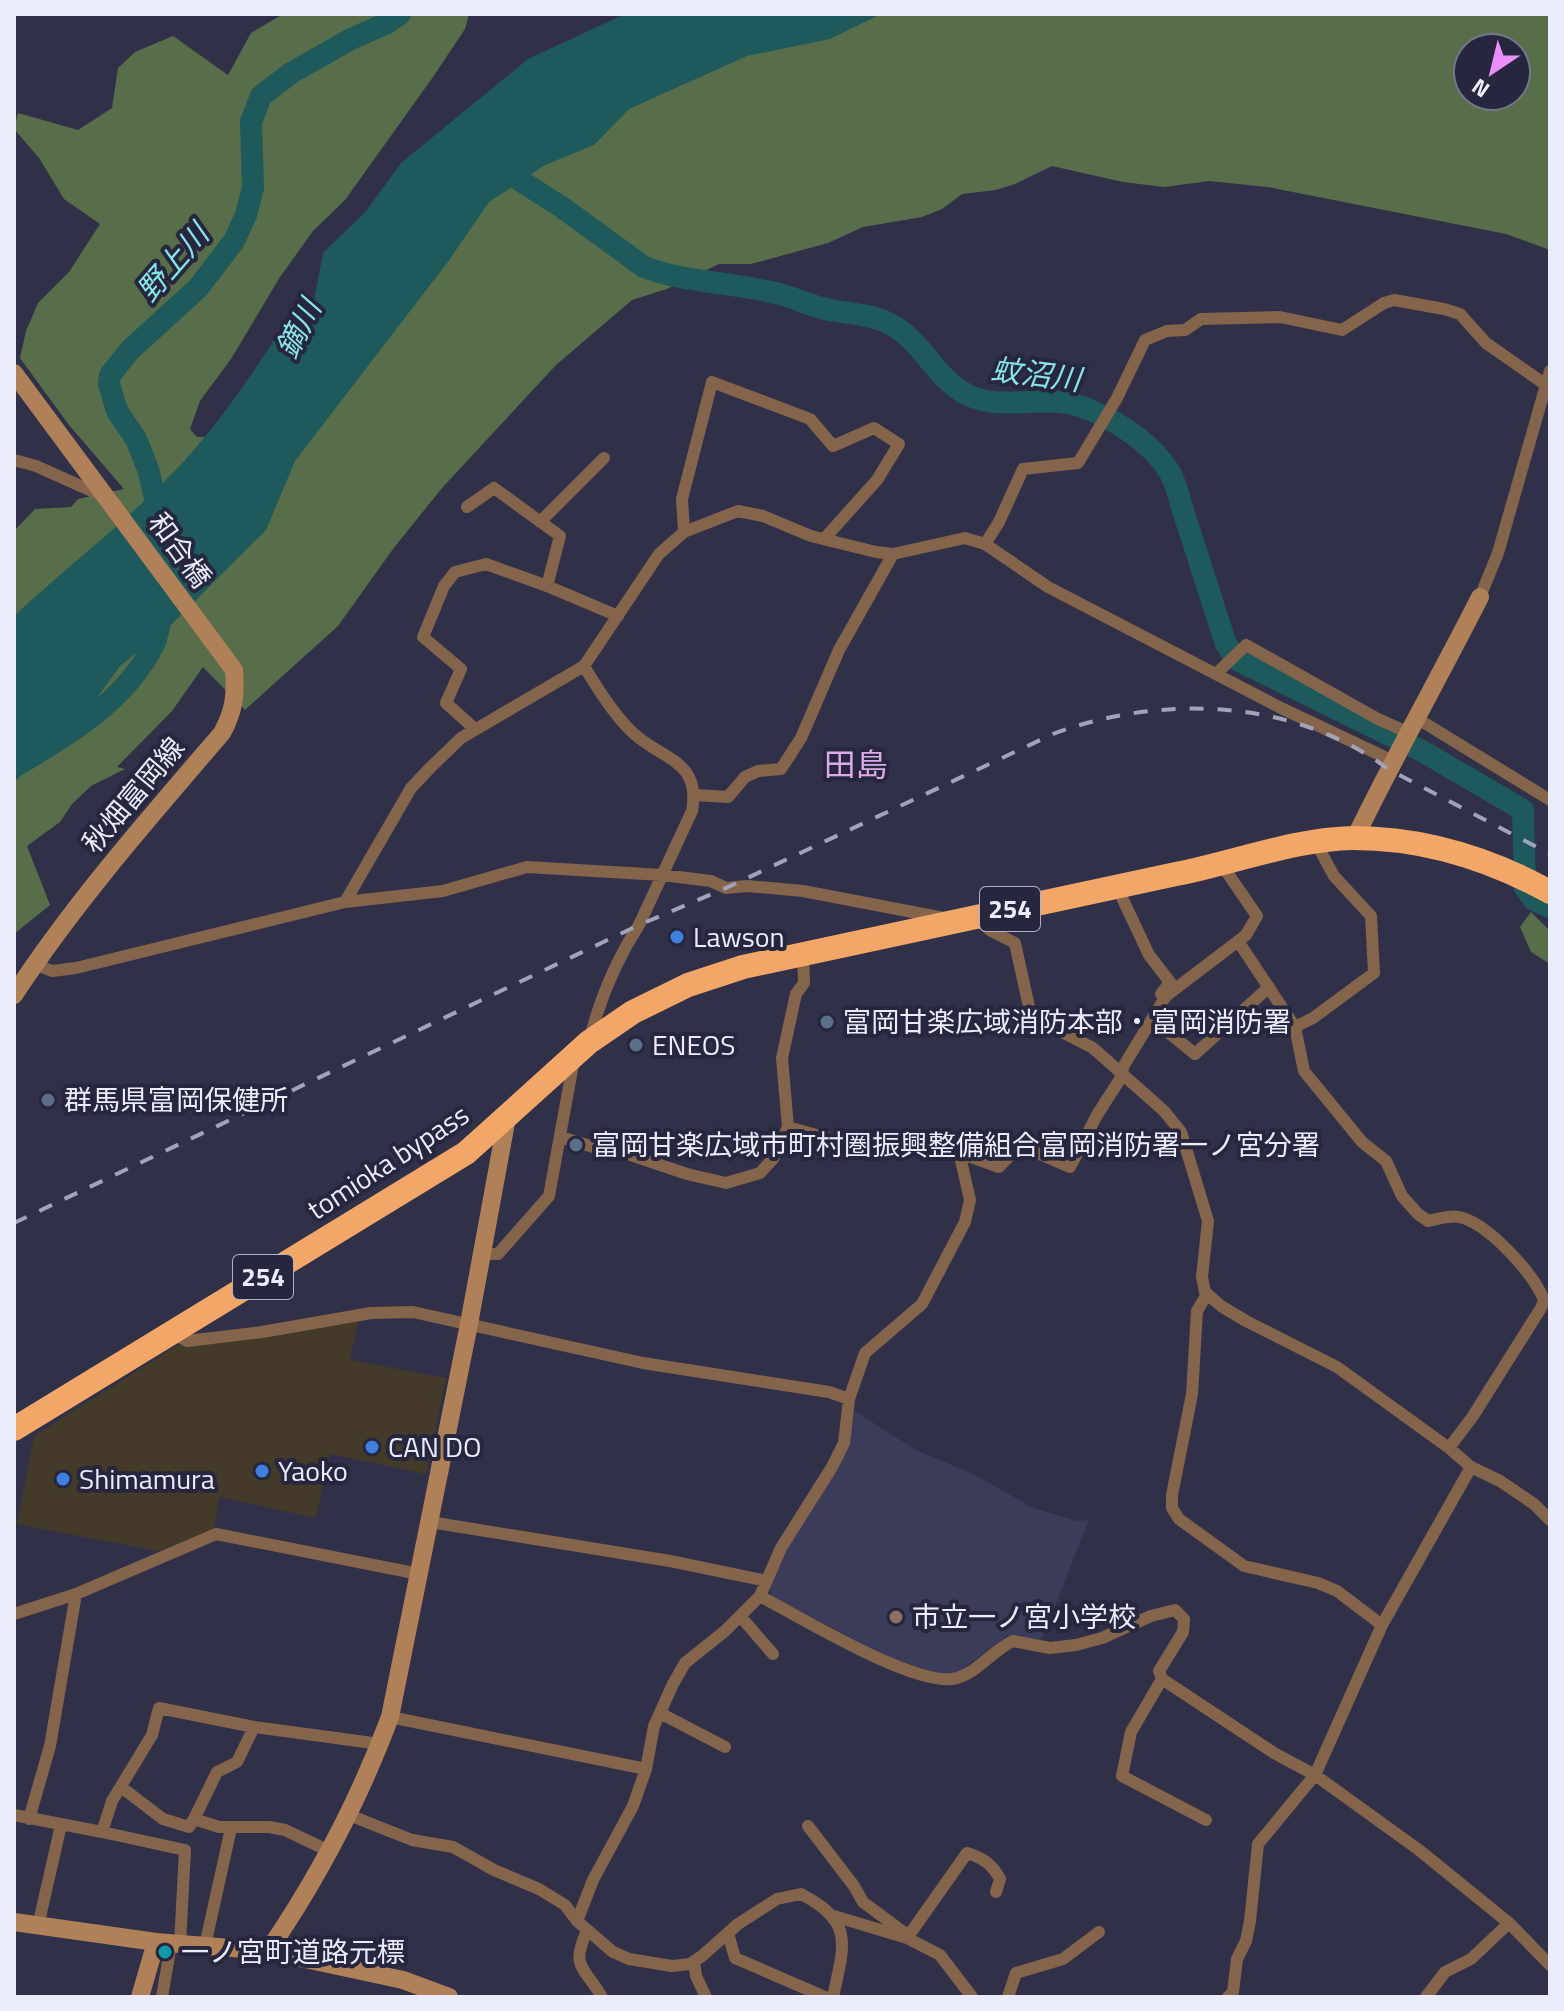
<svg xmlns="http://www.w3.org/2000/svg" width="1564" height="2011" viewBox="0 0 1564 2011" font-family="'Titillium Web','Noto Sans JP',sans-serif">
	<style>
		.commercial { fill: #443a29 }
		.built { fill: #3b3c59 }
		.forest { fill: #586d49; fill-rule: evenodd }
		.water { fill: #1e595c }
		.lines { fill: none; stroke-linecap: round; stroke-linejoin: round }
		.river { stroke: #1e595c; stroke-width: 22 }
		.street { stroke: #84654c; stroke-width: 12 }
		.secondary { stroke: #b08058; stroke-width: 18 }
		.highway { stroke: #f2a667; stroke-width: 24 }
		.rail { stroke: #a2a3b6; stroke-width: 4; stroke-dasharray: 14 14; stroke-linecap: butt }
		.shop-dot { fill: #3f7fe0; stroke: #26273e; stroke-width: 3 }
		.service-dot { fill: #5c6f8a; stroke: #26273e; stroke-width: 3 }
		.education-dot { fill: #8d6e63; stroke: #26273e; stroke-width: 3 }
		.culture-dot { fill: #0f9aa8; stroke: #26273e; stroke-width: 3 }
		.labels { text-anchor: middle; stroke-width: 8; stroke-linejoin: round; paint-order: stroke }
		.shield { fill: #26273e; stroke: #afb1c2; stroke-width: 2 }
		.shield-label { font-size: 26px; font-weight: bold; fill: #eaecfb }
		.street-label { font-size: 28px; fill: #eaecfb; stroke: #26273e }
		.poi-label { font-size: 28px; fill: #eaecfb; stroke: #26273e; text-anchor: start }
		.water-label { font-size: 30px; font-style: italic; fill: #87e5e9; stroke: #26273e }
		.quarter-label { font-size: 32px; fill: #dcaae7; stroke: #26273e }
	</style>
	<rect width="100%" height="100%" fill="#303149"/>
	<path class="commercial" d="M 358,1320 L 350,1360 L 446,1378 L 426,1474 L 330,1454 L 316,1518 L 220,1497 L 213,1531 L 157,1551 L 17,1524 L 34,1436 L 178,1345 Z"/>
	<path class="built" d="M 853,1410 L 914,1449 L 977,1476 L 1031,1507 L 1076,1521 L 1089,1520 L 1041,1641 L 1008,1635 L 957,1673 L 940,1675 L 889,1658 L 772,1596 L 769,1587 L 787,1548 L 821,1492 Z"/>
	<path class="forest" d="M 283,14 L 469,14 L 465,29 L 433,77 L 345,200 L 313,231 L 280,277 L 231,359 L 200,401 L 190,429 L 197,437 L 218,437 L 375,234 L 771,14 L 1550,14 L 1550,250 L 1506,234 L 1267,187 L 1209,181 L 1164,187 L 1123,182 L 1052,166 L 1015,184 L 996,190 L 962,194 L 942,209 L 922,217 L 863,227 L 828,243 L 751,264 L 719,264 L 667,289 L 632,300 L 556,365 L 442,488 L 393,549 L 338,626 L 245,710 L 203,667 L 172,711 L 117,767 L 125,769 L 91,786 L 72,804 L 60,822 L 27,846 L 50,905 L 14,934 L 14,531 L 35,509 L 71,507 L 78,499 L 124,489 L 69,425 L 20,358 L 26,331 L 38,303 L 69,272 L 100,224 L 64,199 L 39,158 L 14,129 L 18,113 L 78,130 L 112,108 L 118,68 L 135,52 L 173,36 L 228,75 L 251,33 ZM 1468,48 L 1516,48 L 1516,96 L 1468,96 Z
		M 1531,912 L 1550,931 L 1550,964 L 1531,952 L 1520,927 Z"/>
	<path class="water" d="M 625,14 L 881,14 L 830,39 L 747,56 L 629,109 L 594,145 L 545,165 L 489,202 L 447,263 L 295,461 L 266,530 L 172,624 L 120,666 L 94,702 L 14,782 L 14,616 C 71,563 134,516 186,459 C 226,414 258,366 290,315 L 312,311 L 323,253 L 366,211 L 401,163 L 528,59 Z"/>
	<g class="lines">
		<path class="river" d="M 502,164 L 516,178 L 563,208 L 644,267 C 686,283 732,282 775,293 C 791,296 806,304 821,308 C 844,314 872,313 892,325 C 923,342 936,380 968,395 C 1000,411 1041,395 1076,405 C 1109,415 1150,441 1169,471 C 1177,484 1180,502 1185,517 C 1199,559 1212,602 1226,644 L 1237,660 L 1424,752 L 1523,810 L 1525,888 L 1534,900 L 1550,907
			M 153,518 L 155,498 L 148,469 L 136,439 L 117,411 L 109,384 L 110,375 L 130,350 L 198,288 L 234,241 L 246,215 L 253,188 L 251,122 L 261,96 L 291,73 L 351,39 L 385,24 L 400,14
			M 14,767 C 67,736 126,701 154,644 C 159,633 159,620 165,608"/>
		<path class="street" d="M 14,460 L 36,466 L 103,496
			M 467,507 L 494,488 L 560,536 L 547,586
			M 540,522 L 604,458
			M 684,532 L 682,499 L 712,382 L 810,419 L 833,446 L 874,428 L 899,444 L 877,480 L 824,539
			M 985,544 L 999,522 L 1023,469 L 1078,463 L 1117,398 L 1145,340 L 1167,331 L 1185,330 L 1201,319 L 1280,317 L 1342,330 L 1384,303 L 1394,300 L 1444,309 L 1460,314 L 1486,343 L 1546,385
			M 1480,597 L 1498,553 L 1550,371
			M 584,666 C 597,688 611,710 628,728 C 657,760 702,757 692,811 L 639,925 C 617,959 600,999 590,1038
			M 1217,673 L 1246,645 L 1376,718 L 1409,733
			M 1418,719 L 1550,800
			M 475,729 L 446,703 L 461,669 L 423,637 L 444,586 L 455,572 L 486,564 L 547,586 L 618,616
			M 695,795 L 728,797 L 745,777 L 758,771 L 781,769 L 801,738 L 839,650 L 893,554
			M 1117,887 L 1149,955 L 1170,982 L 1161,994
			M 345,902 L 411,788 L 430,768 L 461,738 L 584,666 L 659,554 L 684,532 L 738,511 L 763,516 L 811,536 L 876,552 L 893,554 L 965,538 L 985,544 L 1048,587 L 1281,708 L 1393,761
			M 976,918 L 991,931 L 1015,943 L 1031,1016 L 1093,1048 L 1164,1111 L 1181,1132 L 1208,1221 L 1202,1277 L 1205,1292 L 1221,1306 L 1246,1321 L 1337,1367 L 1449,1448 L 1471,1467 L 1500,1481 L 1534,1504 L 1550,1520
			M 1238,941 L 1295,1027 L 1304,1071 L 1362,1142 L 1386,1161 L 1402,1196 L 1418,1214 L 1428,1221 C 1438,1219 1450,1215 1459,1217 C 1488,1223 1533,1273 1544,1300 L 1541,1308 L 1473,1416 L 1449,1448
			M 34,964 L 52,971 L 76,968 L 345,902 L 443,891 L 527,867 L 662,875 L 711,881 L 726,888 L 747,886 L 803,891 L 944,918
			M 1152,1019 L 1195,1054 L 1269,987
			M 1295,1027 L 1313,1018 L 1374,973 L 1371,916 L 1334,876 L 1315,841
			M 788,1127 L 859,1147 L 877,1137 L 898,1135 L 914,1139 L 933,1149 L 960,1156
			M 561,1137 L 606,1151 L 625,1153 L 687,1174 L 726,1183 L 760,1173 L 773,1159 L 788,1127 L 782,1058 L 796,994 L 804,983 L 803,954
			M 482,1254 L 498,1254 L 549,1196 L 574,1059
			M 1207,1294 L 1197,1311 L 1192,1394 L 1172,1495 L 1172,1508 L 1179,1519 L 1244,1566 L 1318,1583 L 1337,1591 L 1382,1625
			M 171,1333 L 187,1341 L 262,1332 L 371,1313 L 413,1312 L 643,1363 L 829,1392 L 849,1399
			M 430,1522 L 670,1561 L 767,1581
			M 760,1596 C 798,1616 919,1690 957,1678 C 978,1672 993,1650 1013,1641 L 1050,1648 L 1076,1645 L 1102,1638 L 1151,1616 L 1175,1610 L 1184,1619 L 1183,1632 L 1159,1671 L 1162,1679 L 1131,1732 L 1122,1776 L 1206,1820
			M 14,1614 L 76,1594 L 216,1534 L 419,1574
			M 740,1616 L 773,1654
			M 1162,1679 L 1274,1753 L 1315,1775 L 1419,1850 L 1509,1923 L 1550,1965
			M 660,1713 L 725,1747
			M 390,1717 L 646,1769
			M 121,1787 L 163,1819 L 189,1827 L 194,1819 L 219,1827 L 269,1827 L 285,1830 L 329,1851
			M 14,1815 L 102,1832 L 112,1801 L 152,1735 L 159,1708 L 254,1727
			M 349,1815 L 412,1840 L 453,1847 L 494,1870 L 539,1889 L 565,1905 L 577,1921 L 613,1952 L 629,1959 L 672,1966 L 690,1964 L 702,1956 L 738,1924 L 777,1899 L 801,1894 C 855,1922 844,1945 833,1997
			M 29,1819 L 50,1746 L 76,1594
			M 194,1819 L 217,1772 L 237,1762 L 254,1727 L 380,1744
			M 808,1826 L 854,1886 L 863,1902 L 906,1934
			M 102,1832 L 185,1850 L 180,1944
			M 834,1916 L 907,1938 L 940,1955 L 972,1997
			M 577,1921 L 593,1880 L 633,1806 L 646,1769 L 654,1726 L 673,1684 L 685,1663 L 725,1631 L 760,1596 L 781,1548 L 832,1467 L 844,1443 L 849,1399 L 865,1353 L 922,1304 L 965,1222 L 970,1200 L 960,1156 L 971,1157 L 999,1167 L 1016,1149 L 1026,1148 L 1070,1167 L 1097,1115 L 1122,1076 L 1123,1067 L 1166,996 L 1246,935 L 1257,916 L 1222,865
			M 38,1926 L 61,1825
			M 587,1930 C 571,1968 582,1964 602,1997
			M 728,1933 L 735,1958 L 825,1997
			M 907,1938 L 967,1853 C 983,1858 992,1864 1000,1879 L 996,1892
			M 205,1946 L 231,1828
			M 694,1961 L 696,1976 L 706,1997
			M 162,1997 L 171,1944
			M 1008,1997 L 1016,1973 L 1063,1959 L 1099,1932
			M 1228,1997 L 1233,1992 L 1237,1959 L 1246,1941 L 1250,1921 L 1258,1844 L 1315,1775 L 1382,1625 L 1471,1467
			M 1426,1997 L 1445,1972 L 1471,1959 L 1509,1923"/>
		<path class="secondary" d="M 14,373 L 234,670 C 236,695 234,711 222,733 C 150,817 75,902 14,995
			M 1355,838 C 1394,757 1439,678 1480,597
			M 14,1922 L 156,1942 L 268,1951 L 403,1980 L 449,1997
			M 268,1951 C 318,1878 359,1800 390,1717 L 469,1324 L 507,1117
			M 140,1997 L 156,1942"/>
		<path class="highway" d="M 14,1429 L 466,1153 L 589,1042 L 633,1012 L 688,985 L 743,967 C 887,936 1031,905 1176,874 C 1233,863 1295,839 1353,838 C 1423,838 1490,859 1550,892"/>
		<path class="rail" d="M 14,1223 L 639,925 L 726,888 L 1053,734 C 1160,694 1294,698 1388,769 L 1550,854"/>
	</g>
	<g class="shop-dot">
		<circle cx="677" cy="937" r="8"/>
		<circle cx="372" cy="1447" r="8"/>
		<circle cx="262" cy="1471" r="8"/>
		<circle cx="63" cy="1479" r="8"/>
	</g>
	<g class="service-dot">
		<circle cx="827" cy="1022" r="8"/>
		<circle cx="636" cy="1045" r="8"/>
		<circle cx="48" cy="1100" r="8"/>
		<circle cx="576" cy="1145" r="8"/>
	</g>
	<circle class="education-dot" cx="896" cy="1617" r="8"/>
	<circle class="culture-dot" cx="165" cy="1952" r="8"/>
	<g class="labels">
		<g class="shield">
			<rect x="980" y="887" width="60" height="44" rx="6"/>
			<rect x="233" y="1255" width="60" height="44" rx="6"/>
		</g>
		<g class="shield-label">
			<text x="1010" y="918">254</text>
			<text x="263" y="1286">254</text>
		</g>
		<g class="street-label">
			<text transform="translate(180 550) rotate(54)" y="10">和合橋</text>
			<text transform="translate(133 795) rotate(-50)" y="10">秋畑富岡線</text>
			<text transform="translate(388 1162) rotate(-33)" y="10">tomioka bypass</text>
		</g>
		<g class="poi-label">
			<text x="693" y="947">Lawson</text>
			<text x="843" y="1032">富岡甘楽広域消防本部・富岡消防署</text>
			<text x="652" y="1055">ENEOS</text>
			<text x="64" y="1110">群馬県富岡保健所</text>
			<text x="592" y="1155">富岡甘楽広域市町村圏振興整備組合富岡消防署一ノ宮分署</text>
			<text x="388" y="1457">CAN DO</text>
			<text x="278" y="1481">Yaoko</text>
			<text x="79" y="1489">Shimamura</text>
			<text x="912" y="1627">市立一ノ宮小学校</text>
			<text x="181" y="1962">一ノ宮町道路元標</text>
		</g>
		<g class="water-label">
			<text transform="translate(173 263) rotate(-49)" y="10">野上川</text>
			<text transform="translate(299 329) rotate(-63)" y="10">鏑川</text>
			<text transform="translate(1036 375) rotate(7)" y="10">蚊沼川</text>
		</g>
		<g class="quarter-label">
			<text x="856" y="776">田島</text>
		</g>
	</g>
	<rect width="1564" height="2011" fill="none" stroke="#eaecfb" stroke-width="32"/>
	<g transform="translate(1492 72) rotate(215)"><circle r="38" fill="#26273e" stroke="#74768a" stroke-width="2"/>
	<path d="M0-6L14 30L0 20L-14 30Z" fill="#ea8dfd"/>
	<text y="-12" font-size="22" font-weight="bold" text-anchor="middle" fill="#eaecfb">N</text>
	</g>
</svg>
